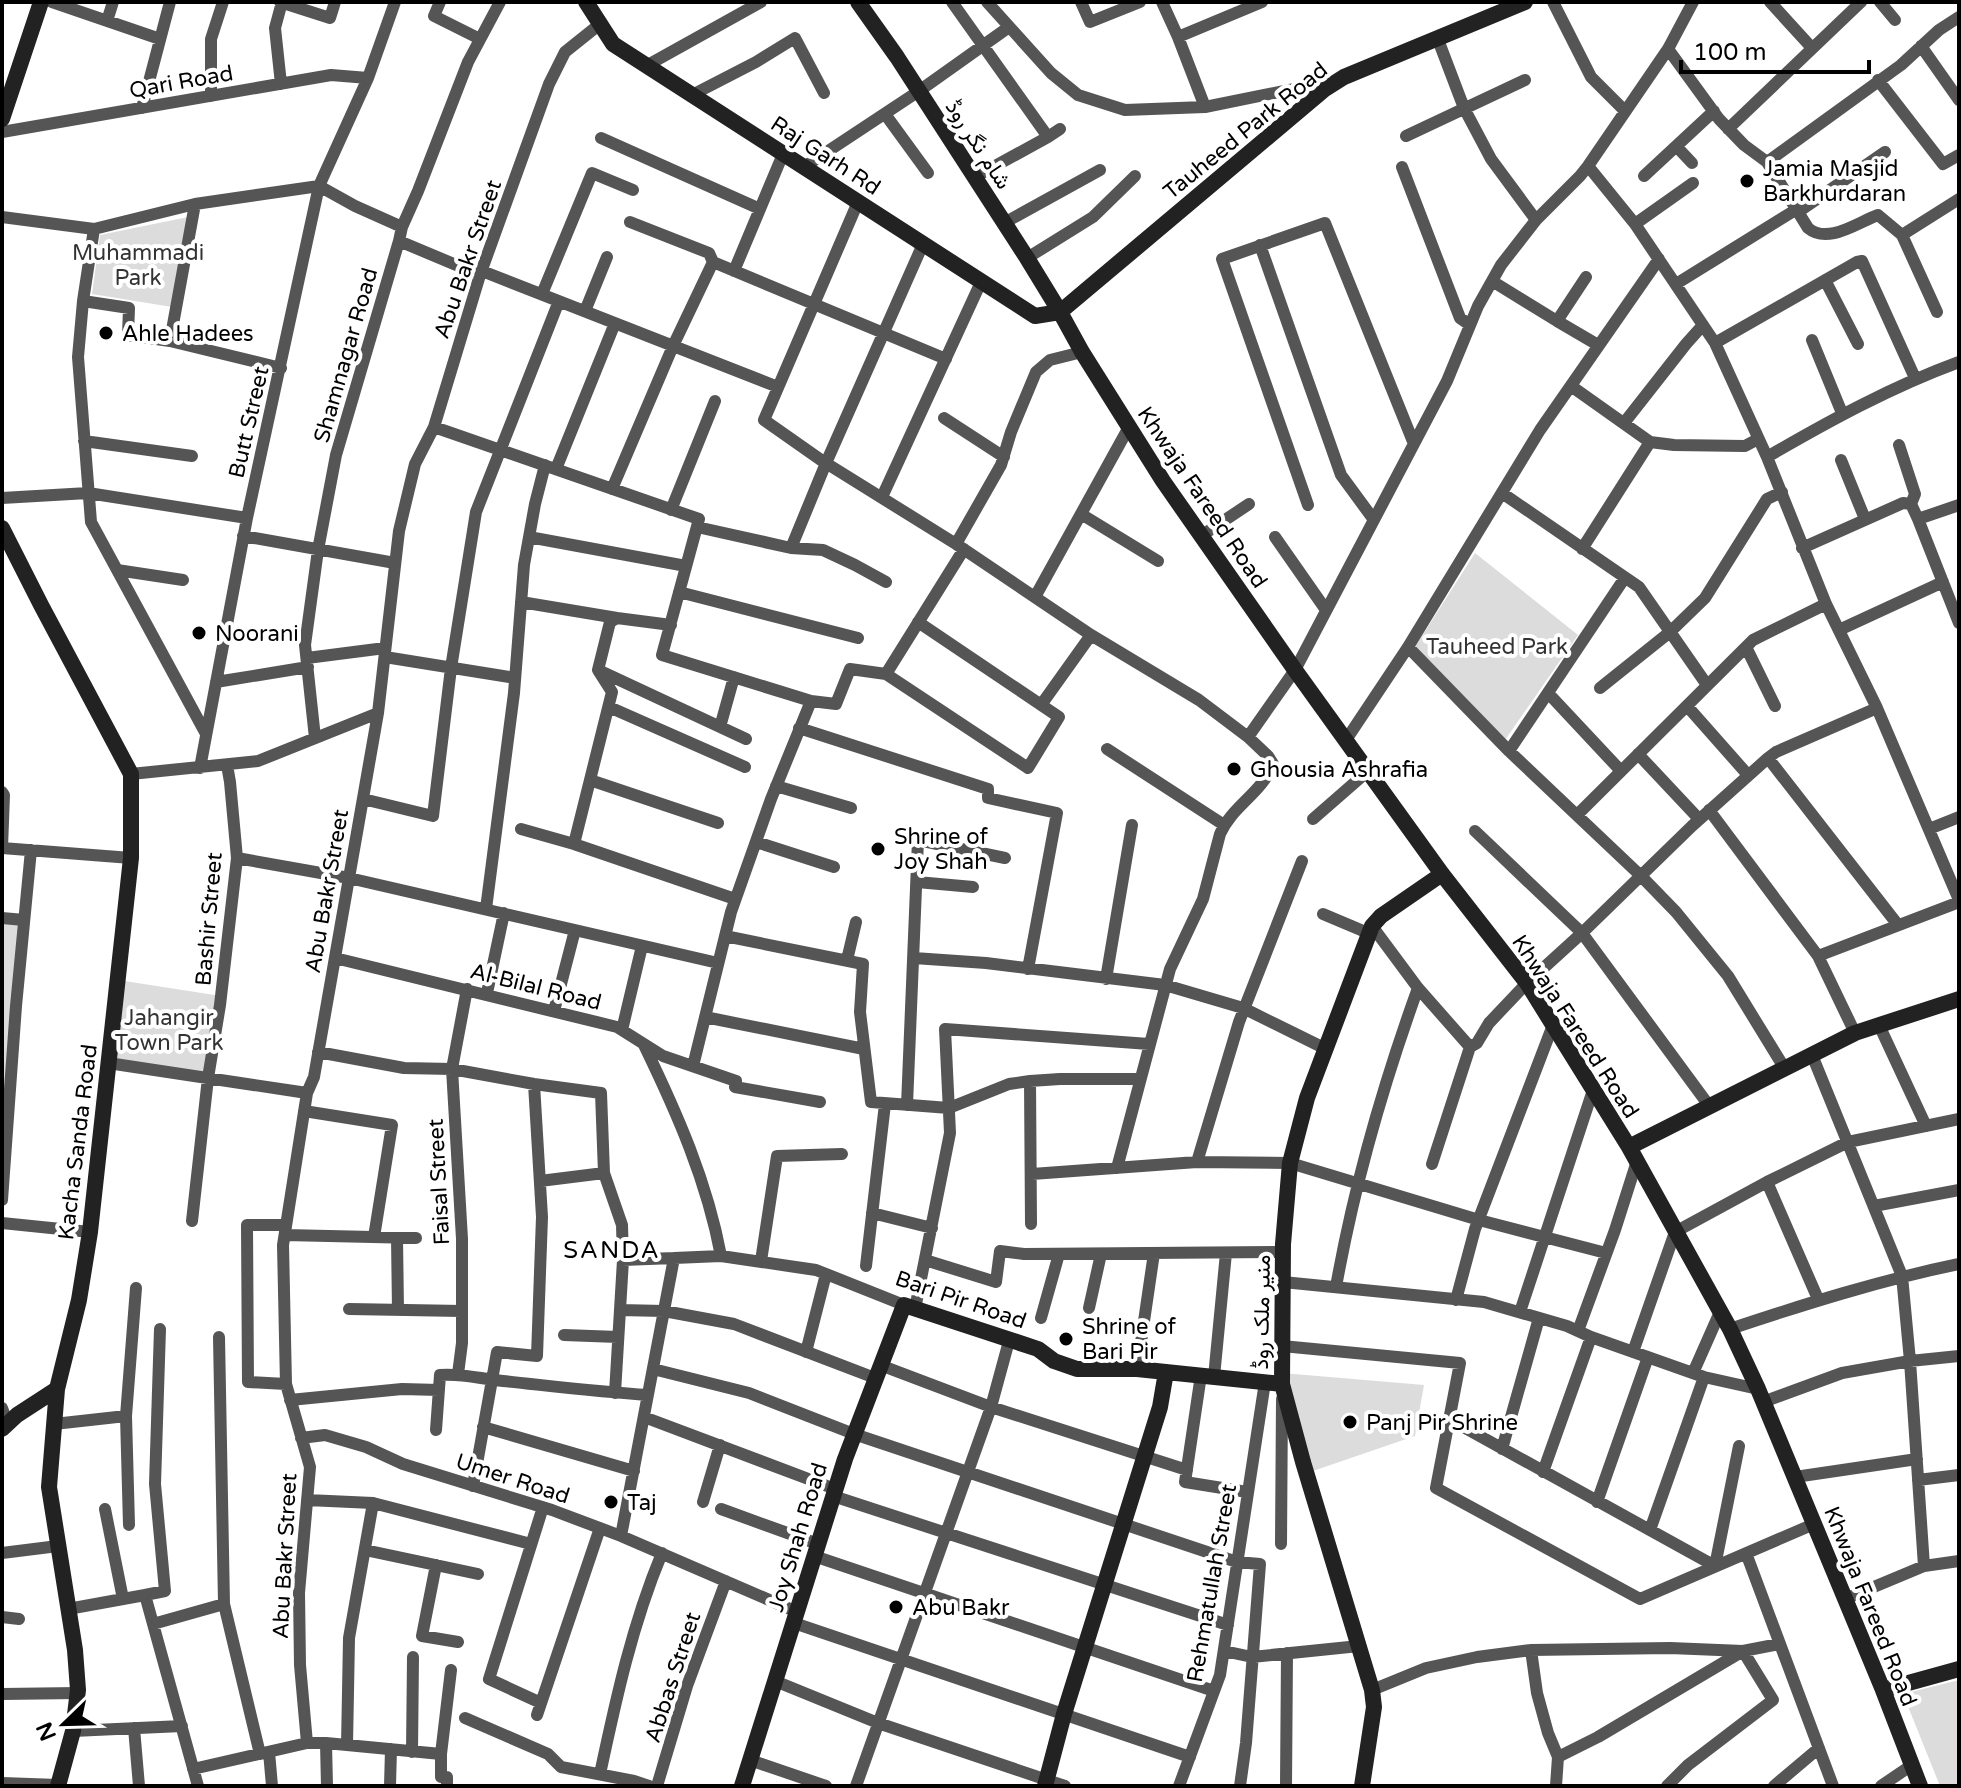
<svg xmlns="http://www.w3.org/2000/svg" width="1961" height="1788" viewBox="0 0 1961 1788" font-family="'Varela Round',Vazirmatn,sans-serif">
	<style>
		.green { fill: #dcdcdc }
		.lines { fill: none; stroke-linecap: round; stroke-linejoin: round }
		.street { stroke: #555; stroke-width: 12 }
		.secondary { stroke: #222; stroke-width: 16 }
		.poi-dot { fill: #000; stroke: #fff; stroke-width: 3 }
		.labels { text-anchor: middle; stroke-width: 8; stroke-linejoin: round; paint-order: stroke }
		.street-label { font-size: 22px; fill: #000; stroke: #fff }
		.poi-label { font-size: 22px; fill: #000; stroke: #fff; text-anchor: start }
		.park-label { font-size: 22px; fill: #333; stroke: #fff }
		.neighbourhood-label { font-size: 24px; letter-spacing: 2px; fill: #000; stroke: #fff }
	</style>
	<rect width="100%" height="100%" fill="#fff"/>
	<path class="green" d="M 188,217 L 172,307 L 92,294 L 100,235 Z
		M 1475,553 L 1578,635 L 1505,740 L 1415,647 Z
		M 2,918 L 24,920 L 8,1117 L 2,1116 Z
		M 118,980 L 221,996 L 208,1078 L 108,1063 Z
		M 1282,1373 L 1424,1385 L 1415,1436 L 1307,1473 Z
		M 1959,1680 L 1959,1786 L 1940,1786 L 1903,1694 Z"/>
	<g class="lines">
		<path class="street" d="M 52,2 L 160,39
			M 280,2 L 330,18 L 335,2
			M 440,2 L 434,16 L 480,39
			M 952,2 L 1048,137
			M 987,2 L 1051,73 L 1078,95 L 1125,110 L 1205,107 L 1319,84 L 1325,89
			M 1081,2 L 1090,22 L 1140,2
			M 1162,2 L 1178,37 L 1262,2
			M 1553,2 L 1591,77 L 1625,111
			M 1770,2 L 1812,48
			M 1880,2 L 1895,20
			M 107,21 L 113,2
			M 1178,37 L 1205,107
			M 1437,37 L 1464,108 L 1491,159 L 1536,220
			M 1921,46 L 1959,100
			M 1668,49 L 1719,119 L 1744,145 L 1767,162 L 1808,228 C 1828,245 1858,222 1878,215 L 1902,235 L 1937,312
			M 646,66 L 761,2
			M 1878,80 L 1943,164 L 1959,155
			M 281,84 L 275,28 L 282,2
			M 692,95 L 756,62 L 795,38 L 824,93
			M 211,96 L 211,39 L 223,2
			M 142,108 L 170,2
			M 885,114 L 928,173
			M 1728,129 L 1861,2
			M 2,132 L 331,75 L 368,78
			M 1406,136 L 1525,80
			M 601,138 L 760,209
			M 1676,146 L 1692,163
			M 1767,162 L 1901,65 L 1939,30 L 1959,17
			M 1588,166 L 1635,224 L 1715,343 L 1767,457 L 1826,604 L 1877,708 L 1959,900
			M 804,167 L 919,91 L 1009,27
			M 1402,167 L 1460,318 L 1470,325
			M 1644,176 L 1714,111
			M 975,177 L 1048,137 L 1060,129
			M 858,202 L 764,420 L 821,460 L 956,544 L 1091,635 L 1199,700 L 1248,737 L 1295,670 L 1447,381 L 1478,306 L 1501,265 L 1536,220 L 1580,176 L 1588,166 L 1668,49 L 1693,2
			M 1798,212 L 1885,152
			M 2,217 L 94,229 L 195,204 L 319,186 L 355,206 L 402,227
			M 630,222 L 709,253 L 713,262 L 946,359
			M 1004,223 L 1100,170
			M 1635,224 L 1693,183
			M 94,229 L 83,301 L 78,357 L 91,522 L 206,734
			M 1902,235 L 1959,199
			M 399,241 L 480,275
			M 1260,245 L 1341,475 L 1374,520
			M 1027,258 L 1093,217 L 1135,176
			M 482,271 L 778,387
			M 734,271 L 783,154
			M 1586,277 L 1557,321 L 1598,345
			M 1825,280 L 1858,344
			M 1492,281 L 1557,321
			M 1676,284 L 1797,209
			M 542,294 L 592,173 L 633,190
			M 83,301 L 129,308 L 128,335 L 170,341 L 281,368
			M 585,311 L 607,257
			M 1812,340 L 1842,413
			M 170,341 L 195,204
			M 1715,343 L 1857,262 L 1862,261 L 1915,378
			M 1571,386 L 1650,442 L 1674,445 L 1745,446 L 1758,439
			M 944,418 L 1004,457
			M 1624,423 L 1686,344 L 1703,325
			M 434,427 L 699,519 L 662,655 L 811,701 L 836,704 L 850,669 L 886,674
			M 84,441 L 192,456
			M 1899,445 L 1915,494 L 1911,504 L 1918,519 L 1959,505
			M 1767,457 C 1829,421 1891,387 1959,362
			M 1841,460 L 1865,519
			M 556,469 L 615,323
			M 612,489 L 673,346 L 713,262
			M 1502,493 L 1639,587 L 1707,685
			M 882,497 L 981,282
			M 2,498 L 88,493 L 247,518
			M 1308,505 L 1222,259 L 1325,223 L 1414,444
			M 671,510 L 715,401
			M 1081,514 L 1158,561
			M 1918,519 L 1959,623
			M 697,527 L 791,548 L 823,550 L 855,565 L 886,582
			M 243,536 L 395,563
			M 1201,536 L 1249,504
			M 529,537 L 686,566
			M 1275,537 L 1326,610
			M 956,544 L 1001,465 L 1011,432 L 1036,372 L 1050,360 L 1082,352
			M 791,548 L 826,463 L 923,244
			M 1802,548 L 1903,503 L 1911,504
			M 1582,549 L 1650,442
			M 117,570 L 183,580
			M 679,592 L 858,638
			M 1035,597 L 1129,427
			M 521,602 L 617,618
			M 918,622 L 1059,717 L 1028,768 L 886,674 L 964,549
			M 1839,630 L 1943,582
			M 1408,647 L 1509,751 L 1641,876 L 1676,912 L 1728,976 L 1785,1069
			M 1746,647 L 1775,706
			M 385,657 L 515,678
			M 307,658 L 385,648
			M 598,670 L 746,739
			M 216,682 L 308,667
			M 1600,688 L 1670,632 L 1705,598 L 1767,499 L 1782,492
			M 1548,693 L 1621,771
			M 1041,705 L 1091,635
			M 1687,706 L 1748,775
			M 609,707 L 745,767
			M 720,727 L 734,677
			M 799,728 L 988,789 L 988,798 L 1057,813 L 1028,969
			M 315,738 L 305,645 L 318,550 L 336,455 L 399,241 L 402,227 L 418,191 L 468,62 L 500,2
			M 1346,740 L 1408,647 L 1540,430 L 1659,259
			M 1107,749 L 1224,825
			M 1509,751 L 1624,579
			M 1638,754 L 1699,819
			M 1768,758 L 1898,925
			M 200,768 L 247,518 L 319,186 L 368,78 L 395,2
			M 131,774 L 258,761 L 378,713
			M 590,780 L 718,823
			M 776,786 L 851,808
			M 2,792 L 4,795 L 2,848 L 131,858
			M 363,799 L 433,816 L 451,668 L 476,512 L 559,301
			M 1709,810 L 1818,956 L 1855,1033
			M 1577,815 L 1753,640 L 1826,604
			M 1313,819 L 1368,771
			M 521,829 L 574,844 L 735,899
			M 1929,829 L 1959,817
			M 1475,831 L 1582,933 L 1710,1107
			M 756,842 L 834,867
			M 574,844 L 612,692 L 598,670 L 610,622 L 617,618 L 671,625
			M 237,858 L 349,878 L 718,963
			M 917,882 L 973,887
			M 486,909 L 514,693 L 524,565 L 535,504 L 545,465
			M 1323,914 L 1368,933
			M 2,918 L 24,920
			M 1372,926 L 1418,988 L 1470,1047
			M 725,936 L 863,964 L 860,1012 L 871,1102 L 949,1108 L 1009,1084 L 1030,1081
			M 1818,956 L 1959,902
			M 335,958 L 617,1027 L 663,1056 L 736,1081 L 735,1087 L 820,1102
			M 914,958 L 986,963 L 1165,985 L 1243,1008 L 1326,1049
			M 847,960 L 856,922
			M 1106,979 L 1132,825
			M 487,993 L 504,913
			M 554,1011 L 575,930
			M 705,1017 L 864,1049
			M 1879,1025 L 1926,1126
			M 622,1030 L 642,946
			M 644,1045 C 677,1113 707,1181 721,1256
			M 318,1052 L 404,1068 L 452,1069 L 534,1084 L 601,1093 L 604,1173 L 622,1225 L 623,1260 L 615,1393
			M 1812,1055 L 1902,1276 L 1910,1361 L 1924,1566
			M 108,1063 L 307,1093
			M 693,1066 L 731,912 L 771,799 L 811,701
			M 907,1105 L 918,840 L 1005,858
			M 304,1111 L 392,1125 L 374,1237
			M 1197,1162 L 1239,1022 L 1302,861
			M 1432,1164 L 1470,1047 L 1477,1043 L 1489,1023 L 1527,983 L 1582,933 L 1692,826 L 1768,758 L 1776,752 L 1877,708
			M 1117,1168 L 1170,969 L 1203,899 L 1220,834 C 1232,806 1262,793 1273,764 L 1268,756 L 1248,737
			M 1032,1174 L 1197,1162 L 1290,1163 L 1479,1220 L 1606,1253
			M 540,1181 L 604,1173
			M 1767,1182 L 1818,1299
			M 2,1200 L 16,1006 L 31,850
			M 1874,1206 L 1959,1190
			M 872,1213 L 932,1228
			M 192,1221 L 208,1078 L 220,1005 L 237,858 L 230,782 L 227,765
			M 2,1223 L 90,1232
			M 1031,1224 L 1030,1081 L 1060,1079 L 1139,1079
			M 285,1235 L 416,1238
			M 397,1238 L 398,1310
			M 623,1260 L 674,1258
			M 925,1260 L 996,1282 L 1000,1251 L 1024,1254 L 1283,1252
			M 761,1261 L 777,1156 L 842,1154
			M 866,1266 L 885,1104
			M 1283,1282 L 1484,1302 L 1567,1326 L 1591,1337 L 1704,1377 L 1758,1389
			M 1336,1287 C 1354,1186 1383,1085 1418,988
			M 1456,1300 L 1475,1229 L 1553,1025
			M 1089,1308 L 1101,1254
			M 349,1309 L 462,1311
			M 915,1309 L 950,1133 L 945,1029 L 1149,1044
			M 620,1310 L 664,1311 L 734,1324 L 875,1378
			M 1520,1312 L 1593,1090
			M 1041,1318 L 1059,1254
			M 1730,1329 C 1805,1304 1881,1280 1959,1264
			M 1578,1331 L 1615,1230 L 1637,1161
			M 564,1335 L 618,1337
			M 219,1337 L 224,1604 L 260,1754
			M 1282,1346 L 1460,1363 L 1436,1488 L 1640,1599 L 1814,1524
			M 806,1352 L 826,1274
			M 1633,1352 L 1675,1232 L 1767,1182 L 1848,1142 L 1959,1119
			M 880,1365 L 991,1407 L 1187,1470
			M 653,1369 L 749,1393 L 854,1434 L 1237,1562 L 1260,1564 L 1246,1743 L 1240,1786
			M 1137,1369 L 1154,1253
			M 1693,1373 L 1720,1312
			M 458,1374 L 462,1343 L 462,1239 L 452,1069 L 467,989
			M 1201,1375 L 1185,1482 L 1247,1492
			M 1214,1377 L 1226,1253
			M 286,1384 L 248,1382 L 247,1225 L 286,1225
			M 290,1400 L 402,1389 L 439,1390
			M 1763,1402 L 1842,1373 L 1910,1361 L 1959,1356
			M 2,1408 L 8,1424
			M 126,1416 L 136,1288
			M 644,1417 L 835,1489
			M 1449,1419 L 1715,1566 L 1739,1446
			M 54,1424 L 126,1416 L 129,1525
			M 483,1427 L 634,1471
			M 436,1430 L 440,1375 C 462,1373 481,1379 503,1381 C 551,1386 600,1392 648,1395
			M 301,1438 L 325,1435 L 366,1447 L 403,1464 L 552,1510 L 621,1536 L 797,1612
			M 1502,1449 L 1539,1318
			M 1543,1472 L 1591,1337
			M 1795,1477 L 1917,1459
			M 1918,1480 L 1959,1475
			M 473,1486 L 497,1352 L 537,1356 L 542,1217 L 534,1084
			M 833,1496 L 1228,1625
			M 307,1500 L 373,1503 L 531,1544
			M 703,1502 L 720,1445
			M 1597,1502 L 1648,1357
			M 105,1509 L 123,1599
			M 721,1509 L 818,1544
			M 1650,1530 L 1704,1377
			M 621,1536 L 674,1258 L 721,1256 L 816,1270 L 904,1305
			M 1281,1544 L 1282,1399
			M 365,1550 L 478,1574
			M 2,1553 L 58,1546
			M 1746,1553 L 1833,1786
			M 814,1556 L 1214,1691
			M 436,1565 L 422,1636 L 458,1642
			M 145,1595 L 165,1591 L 155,1484 L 160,1329
			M 1845,1599 L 1924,1566 L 1959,1561
			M 68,1609 L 145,1595 L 198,1786
			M 2,1617 L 19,1619
			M 794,1623 L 1190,1757
			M 153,1624 L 224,1604
			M 1531,1650 L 1537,1693 L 1548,1733 L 1558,1757 L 1556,1786
			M 1224,1651 L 1252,1657 L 1359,1646
			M 775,1681 L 878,1723 L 1065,1786
			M 1372,1690 L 1426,1668 L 1477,1657 L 1531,1650 L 1670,1648 L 1743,1651 L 1779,1644
			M 2,1694 L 78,1693
			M 541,1703 L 489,1679 L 543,1507
			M 537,1715 L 600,1528
			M 465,1718 L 548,1754 L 561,1767 L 634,1781 L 649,1786
			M 134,1728 L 139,1786
			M 73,1731 L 182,1726
			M 326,1743 L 441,1754
			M 347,1745 L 349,1638 L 373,1503
			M 269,1752 L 272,1786
			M 412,1752 L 413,1657
			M 1558,1757 L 1598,1737 L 1743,1651 L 1773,1700 L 1688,1765 L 1667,1786
			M 750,1760 L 826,1786
			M 193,1769 L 307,1743
			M 600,1774 C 616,1699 632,1625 662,1553
			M 2,1783 L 58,1785
			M 327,1786 L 326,1743 L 307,1743 L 300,1665 L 299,1593 L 310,1467 L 286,1384 L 283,1245 L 307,1093 L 314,1077 L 378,713 L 399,531 L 415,464 L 434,427 L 480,275 L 549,84 L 565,52 L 600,24
			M 390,1786 L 391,1749
			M 447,1786 L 447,1777 L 441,1777 L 441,1754 L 451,1670
			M 657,1786 L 687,1686 L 726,1581
			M 856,1786 L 991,1407 L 1009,1341
			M 1179,1786 L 1220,1675 L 1265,1382
			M 1286,1786 L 1287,1653
			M 1774,1786 L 1819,1748
			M 1881,1786 L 1912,1765"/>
		<path class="secondary" d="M 586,2 L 613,44 L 1035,316 L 1060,312
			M 858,2 L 897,57 L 1027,258 L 1060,312 L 1082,352 L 1163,481 L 1295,670 L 1442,874 L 1527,983 L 1629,1147 L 1730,1329 L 1758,1389 L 1883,1690 L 1920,1786
			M 2,119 L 41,2
			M 1060,312 L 1325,89 L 1344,77 L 1525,2
			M 2,528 L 41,605 L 131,774 L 131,858 L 90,1232 L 79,1300 L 57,1389 L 49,1487 L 75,1650 L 78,1690 L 73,1731 L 58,1786
			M 1629,1147 L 1855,1033 L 1959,999
			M 2,1429 L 17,1415 L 57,1389
			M 1883,1690 L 1959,1669
			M 742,1786 L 845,1459 L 904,1305 L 1038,1349 L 1054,1361 L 1077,1369 L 1137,1369 L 1282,1384
			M 1045,1786 L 1064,1714 L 1160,1407 L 1166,1372
			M 1362,1786 L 1374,1707 L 1372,1690 L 1303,1462 L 1282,1384 L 1283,1244 L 1290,1163 L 1307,1098 L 1372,926 L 1381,916 L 1442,874"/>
	</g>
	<g class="poi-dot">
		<circle cx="1747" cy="181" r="8"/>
		<circle cx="106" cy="333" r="8"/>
		<circle cx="199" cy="633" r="8"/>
		<circle cx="1234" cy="769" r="8"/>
		<circle cx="878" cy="849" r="8"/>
		<circle cx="1066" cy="1339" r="8"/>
		<circle cx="1350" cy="1422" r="8"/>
		<circle cx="611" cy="1502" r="8"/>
		<circle cx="896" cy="1607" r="8"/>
	</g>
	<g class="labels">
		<g class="street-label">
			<text transform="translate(181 81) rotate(-10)" y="8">Qari Road</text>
			<text transform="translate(1245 130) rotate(-39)" y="8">Tauheed Park Road</text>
			<text transform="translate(979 144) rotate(57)" y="8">شام نگر روڈ</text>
			<text transform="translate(826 155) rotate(33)" y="8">Raj Garh Rd</text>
			<text transform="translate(467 259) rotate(-71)" y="8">Abu Bakr Street</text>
			<text transform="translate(345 355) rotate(-74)" y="8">Shamnagar Road</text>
			<text transform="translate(248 422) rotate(-77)" y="8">Butt Street</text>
			<text transform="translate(1203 497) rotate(56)" y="8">Khwaja Fareed Road</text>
			<text transform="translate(326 891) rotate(-80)" y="8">Abu Bakr Street</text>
			<text transform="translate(208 919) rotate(-85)" y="8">Bashir Street</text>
			<text transform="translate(536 986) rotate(14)" y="8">Al-Bilal Road</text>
			<text transform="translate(1576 1026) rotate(57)" y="8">Khwaja Fareed Road</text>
			<text transform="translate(77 1142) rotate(-83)" y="8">Kacha Sanda Road</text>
			<text transform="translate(438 1182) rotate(-93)" y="8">Faisal Street</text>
			<text transform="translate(961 1299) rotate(19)" y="8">Bari Pir Road</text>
			<text transform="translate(1261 1312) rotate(-89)" y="8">منیر ملک روڈ</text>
			<text transform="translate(513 1478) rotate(18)" y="8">Umer Road</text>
			<text transform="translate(797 1537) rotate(-73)" y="8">Joy Shah Road</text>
			<text transform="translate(284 1556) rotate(-87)" y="8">Abu Bakr Street</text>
			<text transform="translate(1211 1583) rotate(-80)" y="8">Rehmatullah Street</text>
			<text transform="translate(1871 1606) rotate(68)" y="8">Khwaja Fareed Road</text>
			<text transform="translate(672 1677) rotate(-72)" y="8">Abbas Street</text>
		</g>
		<g class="poi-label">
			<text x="1763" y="176">Jamia Masjid<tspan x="1763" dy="25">Barkhurdaran</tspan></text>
			<text x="122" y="341">Ahle Hadees</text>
			<text x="215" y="641">Noorani</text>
			<text x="1250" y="777">Ghousia Ashrafia</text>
			<text x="894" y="844">Shrine of<tspan x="894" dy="25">Joy Shah</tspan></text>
			<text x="1082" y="1334">Shrine of<tspan x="1082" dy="25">Bari Pir</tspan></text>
			<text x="1366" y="1430">Panj Pir Shrine</text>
			<text x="627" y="1510">Taj</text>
			<text x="912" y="1615">Abu Bakr</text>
		</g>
		<g class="park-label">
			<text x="138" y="260">Muhammadi<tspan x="138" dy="25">Park</tspan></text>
			<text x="1497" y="654">Tauheed Park</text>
			<text x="169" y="1025">Jahangir<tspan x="169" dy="25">Town Park</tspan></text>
		</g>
		<g class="neighbourhood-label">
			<text x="612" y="1258">SANDA</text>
		</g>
	</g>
	<rect width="1961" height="1788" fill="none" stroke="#000000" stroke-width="8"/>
	<g transform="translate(64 1724) rotate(247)" stroke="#ffffff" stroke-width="6" paint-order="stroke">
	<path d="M0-6L14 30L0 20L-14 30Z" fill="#000000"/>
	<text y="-12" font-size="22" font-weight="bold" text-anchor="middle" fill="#000000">N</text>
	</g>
	<path d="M1681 60v12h188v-12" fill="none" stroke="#000000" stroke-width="4"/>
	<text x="1693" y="60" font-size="24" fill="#000000" stroke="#ffffff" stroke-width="6" paint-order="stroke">100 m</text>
</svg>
